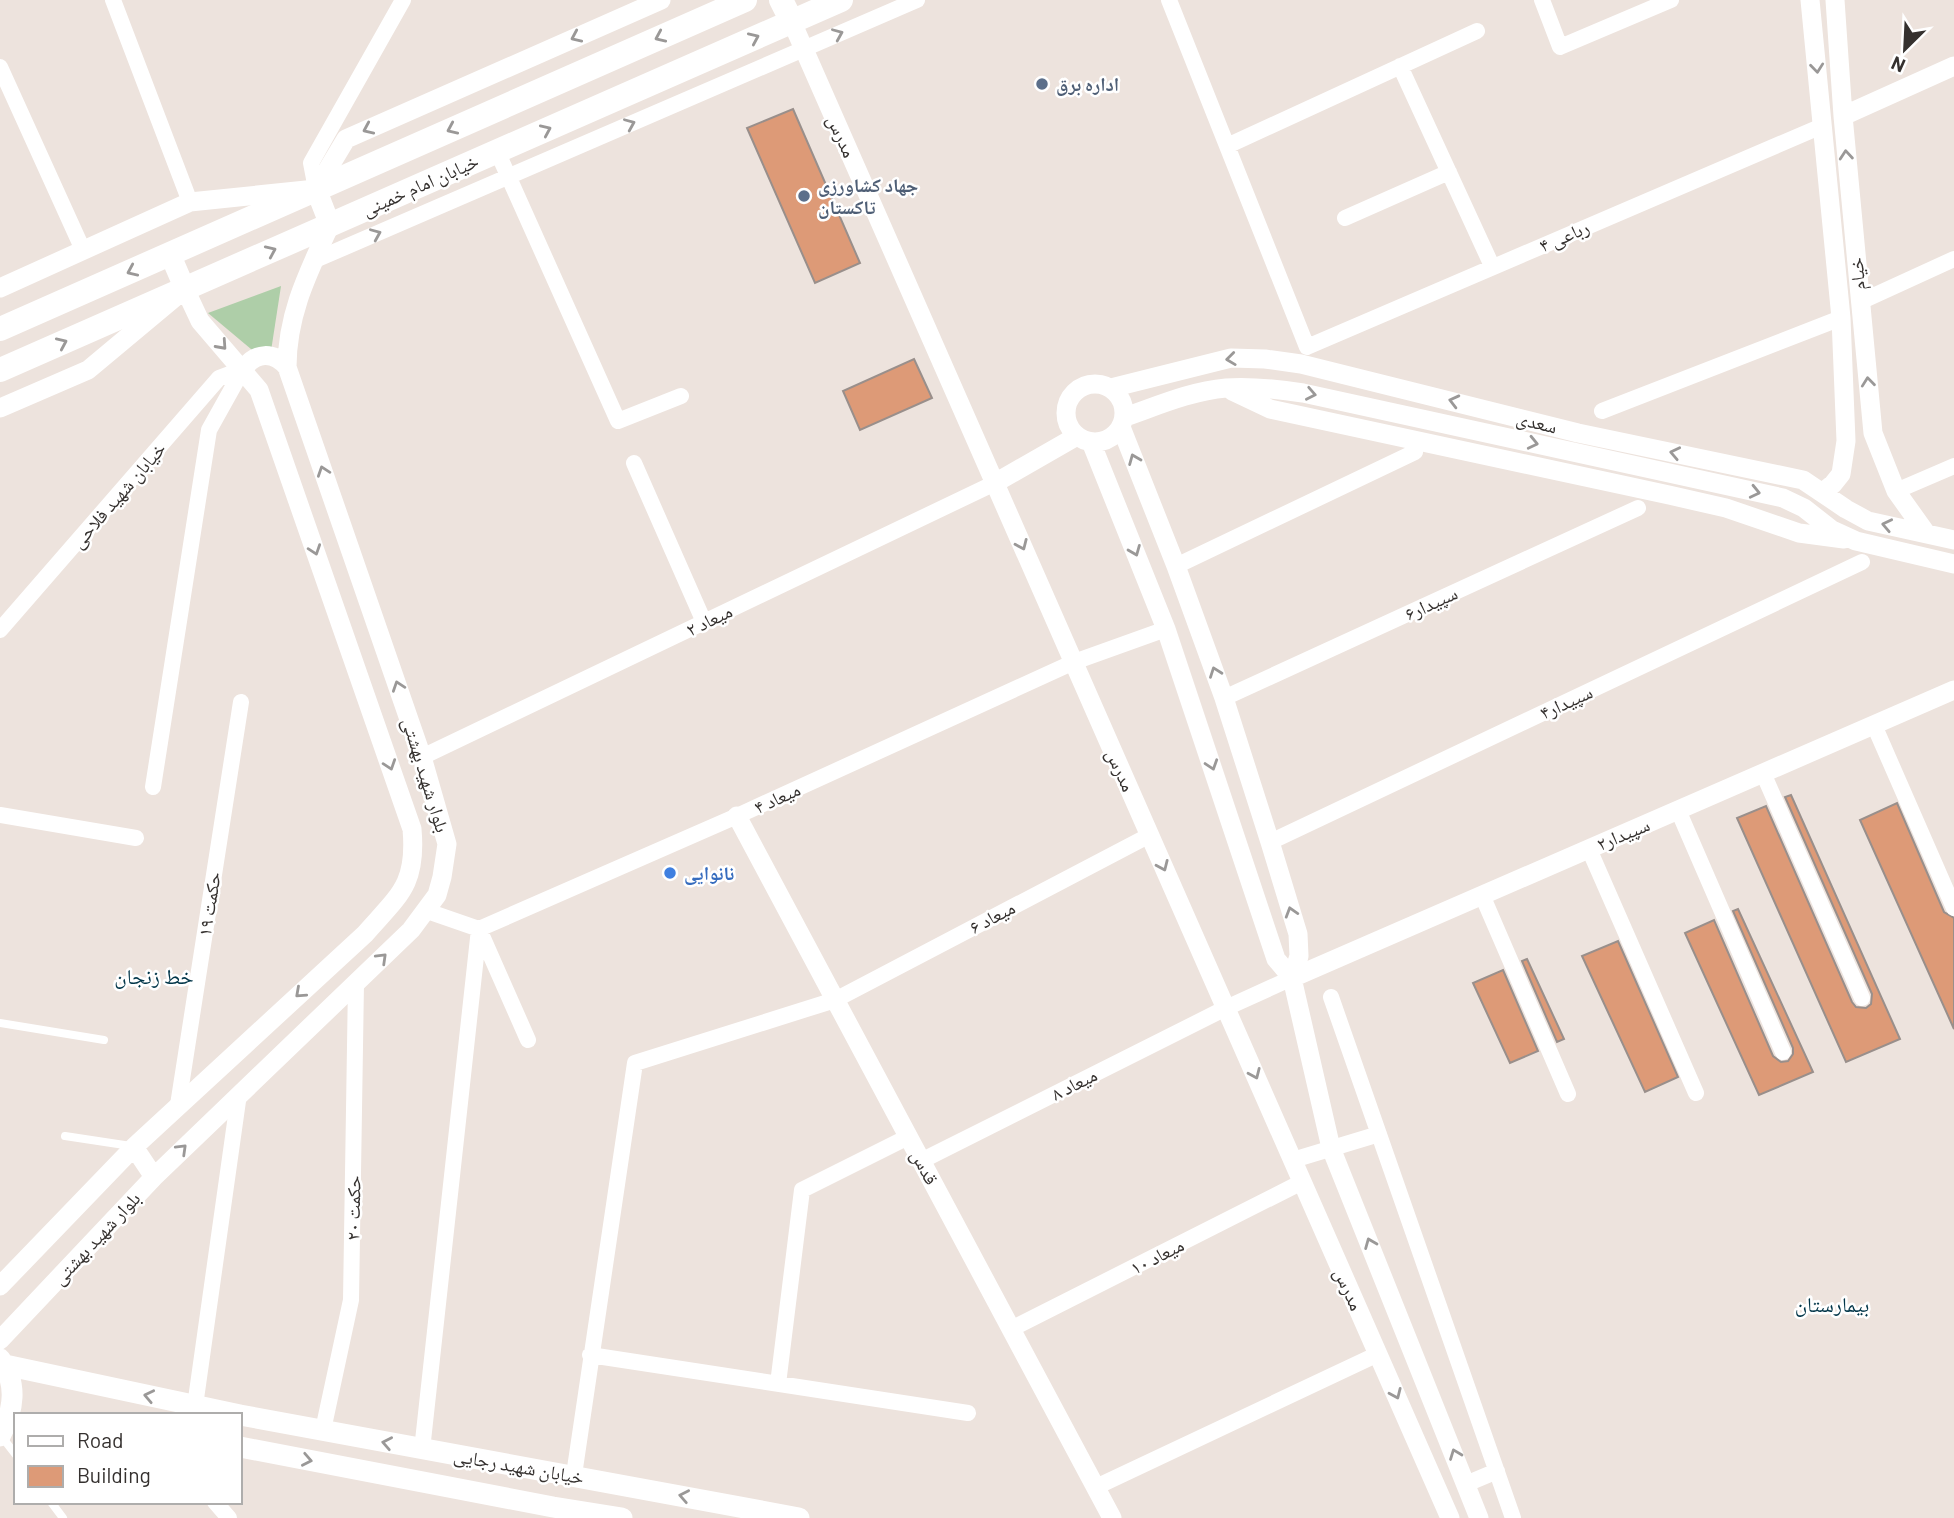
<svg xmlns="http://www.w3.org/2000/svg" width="1954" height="1518" viewBox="0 0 1954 1518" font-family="Barlow,'Noto Naskh Arabic',sans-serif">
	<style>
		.green { fill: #aecea8 }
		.building { fill: #dd9a77; stroke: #998f8b; stroke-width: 2 }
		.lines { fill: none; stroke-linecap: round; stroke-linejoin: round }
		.service { stroke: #fff; stroke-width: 8 }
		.minor { stroke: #fff; stroke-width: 16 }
		.tertiary { stroke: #fff; stroke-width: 19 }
		.secondary { stroke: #fff; stroke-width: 21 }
		.primary { stroke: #fff; stroke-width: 24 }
		.oneway { stroke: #9a9897 }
		.service-dot { fill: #5c6f8a; stroke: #fff; stroke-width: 2.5 }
		.shop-dot { fill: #3f7fe0; stroke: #fff; stroke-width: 2.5 }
		.labels { text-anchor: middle; stroke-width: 5; stroke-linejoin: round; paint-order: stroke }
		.service-label { font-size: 19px; font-weight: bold; fill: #4e5e75; stroke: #fff; text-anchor: start }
		.street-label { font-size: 19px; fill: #35312f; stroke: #fff }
		.shop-label { font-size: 19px; font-weight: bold; fill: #366cbe; stroke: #fff; text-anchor: start }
		.neighbourhood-label { font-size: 21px; fill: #013548; stroke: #fff }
	</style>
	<rect width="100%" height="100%" fill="#ede3dd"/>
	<path class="green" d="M 281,286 L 269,364 L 208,313 Z"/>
	<path class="building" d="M 793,109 L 860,263 L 815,283 L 747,128 Z
		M 914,359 L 932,398 L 860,430 L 843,391 Z
		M 1791,795 L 1900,1039 L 1846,1062 L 1737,818 L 1766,806 L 1852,1002 L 1856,1007 L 1866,1008 L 1871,1004 L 1872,994 L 1785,797 Z
		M 1897,803 L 1944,912 L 1954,918 L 1954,1029 L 1860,820 Z
		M 1738,909 L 1813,1072 L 1759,1095 L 1685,933 L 1714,920 L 1773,1056 L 1781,1062 L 1788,1061 L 1793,1054 L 1793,1048 L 1733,911 Z
		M 1618,941 L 1678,1077 L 1645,1092 L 1582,956 Z
		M 1527,959 L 1564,1039 L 1557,1042 L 1522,961 Z
		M 1503,970 L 1538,1051 L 1510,1063 L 1473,983 Z"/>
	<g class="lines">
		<path class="service" d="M 0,1023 L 104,1040
			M 65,1136 L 131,1146
			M 2,1437 L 16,1455
			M 51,1502 L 63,1518"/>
		<path class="minor" d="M 113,0 L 190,202
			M 1169,0 L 1307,347 L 1822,126
			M 1542,0 L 1560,47 L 1671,0
			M 1400,66 L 1492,266
			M 0,67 L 83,250
			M 1227,146 L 1477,31
			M 497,151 L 618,421 L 681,396
			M 316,189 L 311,163 L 403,0
			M 1345,218 L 1449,172
			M 313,261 L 917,0
			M 1860,302 L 1954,259
			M 1602,411 L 1841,318
			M 634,463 L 704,622
			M 1896,491 L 1954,466
			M 1176,566 L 1415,452
			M 0,630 L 219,378 L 243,369
			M 1224,698 L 1638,508
			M 1874,725 L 1954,908
			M 422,757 L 995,483
			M 1763,773 L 1862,998
			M 153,787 L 209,430 L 243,369
			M 1678,810 L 1783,1052
			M 0,815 L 136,838
			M 1270,842 L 1862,562
			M 1589,849 L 1696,1093
			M 1482,895 L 1568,1094
			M 1331,997 L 1513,1518
			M 528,1040 L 479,929 L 737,816 L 1074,662 L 1166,629
			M 178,1105 L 241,702
			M 1293,1160 L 1379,1134
			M 921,1161 L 1226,1008 L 1292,978
			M 1011,1329 L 1302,1182
			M 590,1355 L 968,1413
			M 778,1384 L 802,1190 L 908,1137
			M 195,1406 L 239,1094
			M 323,1430 L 351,1300 L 356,983
			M 422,1450 L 479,929 L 427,911
			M 574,1475 L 635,1063 L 835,1000 L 1150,835
			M 1466,1484 L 1497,1471
			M 1096,1487 L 1378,1354
			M 215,1502 L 229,1518"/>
		<path class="tertiary" d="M 1810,0 L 1841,318 L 1846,441 L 1841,474 L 1833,484 L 1823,492
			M 1835,0 L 1843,116 L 1873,433 L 1896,491 L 1926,533
			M 792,22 L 1450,1518
			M 1843,116 L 1954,66
			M 0,288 L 190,202 L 316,189 L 346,139 L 661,0
			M 243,369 C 256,352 273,351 287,367
			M1066 413a29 29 0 1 1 58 0a29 29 0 1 1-58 0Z
			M 1111,388 L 1231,358 L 1265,359 L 1301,364 L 1578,433 L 1803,480 L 1846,509 L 1868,521 L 1954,540
			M 1232,391 L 1270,409 L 1669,495 L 1726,508 L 1799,533 L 1844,539
			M 0,408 L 88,370 L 185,289 L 200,321 L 259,390 L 412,829 C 417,885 399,895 365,934 L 134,1147 L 0,1286
			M 1125,417 C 1157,406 1191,391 1226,388 C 1252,386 1277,389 1303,393 L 1783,498 L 1804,508 L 1832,530 L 1856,541 L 1954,564
			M 1121,427 L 1176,566 L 1224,698 L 1270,842 L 1298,934 L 1299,956 L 1292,978
			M 1091,442 L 1166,629 L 1276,959 L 1292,978 L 1331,1148 L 1479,1518
			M 995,483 L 1077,436
			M 737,816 L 1112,1518
			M 1292,978 L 1954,690
			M 134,1147 L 154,1177
			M 0,1340 L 154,1177 L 411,930 L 437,895 L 442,877 L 447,844 L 422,757 L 287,367 C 287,314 308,273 330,225"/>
		<path class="secondary" d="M 316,189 L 330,225
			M 170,254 L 185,289
			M 0,1359 C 18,1383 14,1411 0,1436
			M 5,1365 L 240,1415
			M 240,1415 L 799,1518
			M 240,1447 L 553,1507 L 622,1518"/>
		<path class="primary" d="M 781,0 L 792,22
			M 0,329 L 745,0
			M 0,370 L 841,0"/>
	</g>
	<defs><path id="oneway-chevron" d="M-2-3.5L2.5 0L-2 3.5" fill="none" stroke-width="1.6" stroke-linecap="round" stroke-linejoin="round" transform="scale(1.75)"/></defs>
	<g class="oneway">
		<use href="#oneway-chevron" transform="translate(838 34) rotate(-23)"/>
		<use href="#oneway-chevron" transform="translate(576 37) rotate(156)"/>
		<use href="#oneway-chevron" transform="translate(660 37) rotate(156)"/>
		<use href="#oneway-chevron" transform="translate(754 38) rotate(-24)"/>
		<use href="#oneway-chevron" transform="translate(1817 68) rotate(84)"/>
		<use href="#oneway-chevron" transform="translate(630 124) rotate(-23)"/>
		<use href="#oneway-chevron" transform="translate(368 129) rotate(156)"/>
		<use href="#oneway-chevron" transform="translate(452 129) rotate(156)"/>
		<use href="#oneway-chevron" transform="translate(546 130) rotate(-24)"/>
		<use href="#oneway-chevron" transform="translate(1846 155) rotate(-95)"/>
		<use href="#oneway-chevron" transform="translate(376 234) rotate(-23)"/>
		<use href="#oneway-chevron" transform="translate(271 251) rotate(-24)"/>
		<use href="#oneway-chevron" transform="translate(132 271) rotate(156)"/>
		<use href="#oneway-chevron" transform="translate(62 343) rotate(-24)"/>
		<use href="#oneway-chevron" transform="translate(222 345) rotate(48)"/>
		<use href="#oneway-chevron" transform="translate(1231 359) rotate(173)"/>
		<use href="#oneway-chevron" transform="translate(1868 382) rotate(-96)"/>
		<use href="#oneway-chevron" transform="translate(1311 394) rotate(11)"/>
		<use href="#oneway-chevron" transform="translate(1454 401) rotate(-166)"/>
		<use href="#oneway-chevron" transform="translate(1533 443) rotate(13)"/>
		<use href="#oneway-chevron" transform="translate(1675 453) rotate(-168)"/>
		<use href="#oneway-chevron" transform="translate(1134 459) rotate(-112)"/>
		<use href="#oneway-chevron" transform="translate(323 471) rotate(-109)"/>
		<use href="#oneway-chevron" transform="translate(1755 492) rotate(13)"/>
		<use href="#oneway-chevron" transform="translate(1887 525) rotate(-168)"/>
		<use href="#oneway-chevron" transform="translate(1022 545) rotate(66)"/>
		<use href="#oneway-chevron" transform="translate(315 550) rotate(71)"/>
		<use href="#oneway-chevron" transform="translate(1135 551) rotate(68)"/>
		<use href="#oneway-chevron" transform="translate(1215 672) rotate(-110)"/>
		<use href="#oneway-chevron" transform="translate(398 686) rotate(-109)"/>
		<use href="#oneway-chevron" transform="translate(390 765) rotate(71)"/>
		<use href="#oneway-chevron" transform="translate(1212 765) rotate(72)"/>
		<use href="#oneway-chevron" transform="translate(1163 866) rotate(66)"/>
		<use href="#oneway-chevron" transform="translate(1291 912) rotate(-107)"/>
		<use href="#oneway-chevron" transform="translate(382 958) rotate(-44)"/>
		<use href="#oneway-chevron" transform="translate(300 993) rotate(138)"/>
		<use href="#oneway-chevron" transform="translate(1255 1074) rotate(66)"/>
		<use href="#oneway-chevron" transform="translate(182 1149) rotate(-44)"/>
		<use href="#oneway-chevron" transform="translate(1370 1243) rotate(-112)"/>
		<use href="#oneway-chevron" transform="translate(1396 1394) rotate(66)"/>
		<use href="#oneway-chevron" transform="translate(149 1396) rotate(-168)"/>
		<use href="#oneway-chevron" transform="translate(387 1443) rotate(-169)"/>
		<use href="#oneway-chevron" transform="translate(1455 1454) rotate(-111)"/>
		<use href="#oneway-chevron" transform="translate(307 1460) rotate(11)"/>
		<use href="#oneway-chevron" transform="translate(684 1496) rotate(-169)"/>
	</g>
	<g class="service-dot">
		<circle cx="1042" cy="84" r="7"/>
		<circle cx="804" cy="196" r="7"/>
	</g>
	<circle class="shop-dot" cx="670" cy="873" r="7"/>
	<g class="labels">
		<g class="service-label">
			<text x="1056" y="91">اداره برق</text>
			<text x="818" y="192">جهاد کشاورزی<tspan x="818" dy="22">تاکستان</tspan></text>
		</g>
		<g class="street-label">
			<text transform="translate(842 136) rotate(66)" y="7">مدرس</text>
			<text transform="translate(420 185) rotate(-24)" y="7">خیابان امام خمینی</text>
			<text transform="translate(1564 236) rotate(-23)" y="7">رباعی ۴</text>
			<text transform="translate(1857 274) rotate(-95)" y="7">خیام</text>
			<text transform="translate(1537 422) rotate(14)" y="7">سعدی</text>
			<text transform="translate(118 495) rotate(-49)" y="7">خیابان شهید فلاحی</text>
			<text transform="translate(1431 603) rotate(-25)" y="7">سپیدار۶</text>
			<text transform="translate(709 620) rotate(-26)" y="7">میعاد ۲</text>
			<text transform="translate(1566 702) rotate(-25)" y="7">سپیدار۴</text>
			<text transform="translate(1121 770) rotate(66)" y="7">مدرس</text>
			<text transform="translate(426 775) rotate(73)" y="7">بلوار شهید بهشتی</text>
			<text transform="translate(777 798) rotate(-25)" y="7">میعاد ۴</text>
			<text transform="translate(1623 834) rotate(-23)" y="7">سپیدار۲</text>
			<text transform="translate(209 904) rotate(-81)" y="7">حکمت ۱۹</text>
			<text transform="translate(992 917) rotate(-28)" y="7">میعاد ۶</text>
			<text transform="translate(1074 1084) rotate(-27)" y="7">میعاد ۸</text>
			<text transform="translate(925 1167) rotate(62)" y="7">قدس</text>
			<text transform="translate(353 1208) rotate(-89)" y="7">حکمت ۲۰</text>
			<text transform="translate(96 1238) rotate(-47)" y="7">بلوار شهید بهشتی</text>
			<text transform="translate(1157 1256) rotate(-27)" y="7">میعاد ۱۰</text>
			<text transform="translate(1349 1289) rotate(66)" y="7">مدرس</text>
			<text transform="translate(519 1466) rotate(10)" y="7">خیابان شهید رجایی</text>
		</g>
		<g class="shop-label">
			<text x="684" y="880">نانوایی</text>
		</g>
		<g class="neighbourhood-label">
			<text x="154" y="984">خط زنجان</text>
			<text x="1832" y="1312">بیمارستان</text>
		</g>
	</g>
	<rect x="14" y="1413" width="228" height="91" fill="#ffffff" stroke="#aeadac" stroke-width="2"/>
	<rect x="28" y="1436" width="35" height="10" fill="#ffffff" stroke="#aeadac" stroke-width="2"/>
	<text x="77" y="1448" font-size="21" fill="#35312f">Road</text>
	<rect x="28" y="1466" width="35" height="21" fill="#dd9a77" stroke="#aeadac" stroke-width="2"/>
	<text x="77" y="1483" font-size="21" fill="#35312f">Building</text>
	<g transform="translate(1905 49) rotate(204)" stroke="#ffffff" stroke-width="5" paint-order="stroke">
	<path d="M0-5L12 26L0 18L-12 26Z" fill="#35312f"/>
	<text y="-10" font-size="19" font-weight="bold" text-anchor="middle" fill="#35312f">N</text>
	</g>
</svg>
